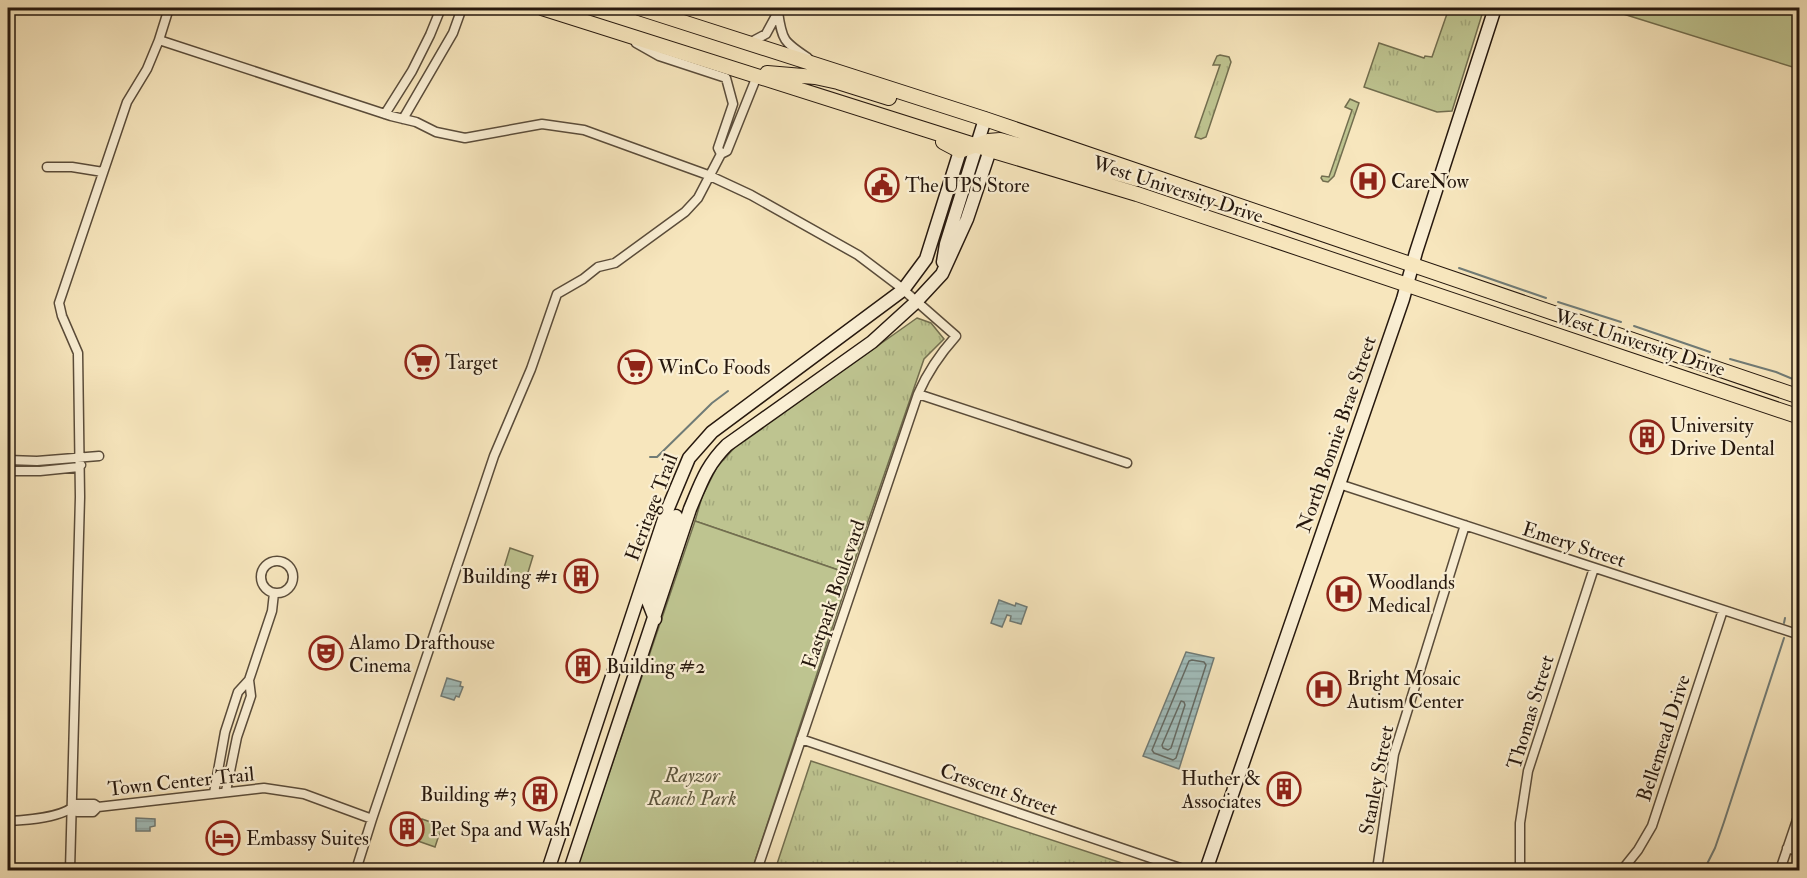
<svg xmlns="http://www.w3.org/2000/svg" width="1807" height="878" viewBox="0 0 1807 878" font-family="'IM FELL Double Pica',serif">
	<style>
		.grass { fill: url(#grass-tufts); stroke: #726e4f; stroke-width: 1.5 }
		.green { fill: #bec490; stroke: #726e4f; stroke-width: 1.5 }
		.water { fill: url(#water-rules); stroke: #707b76; stroke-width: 1.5 }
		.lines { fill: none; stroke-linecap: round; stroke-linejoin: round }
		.shore { stroke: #646a64; stroke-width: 1.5 }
		.stream { stroke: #707b76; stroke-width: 2 }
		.street-casing { stroke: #5a4c3a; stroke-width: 11 }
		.secondary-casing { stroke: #26180e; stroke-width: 15 }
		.primary-casing { stroke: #26180e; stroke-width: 16 }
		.street { stroke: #faefd4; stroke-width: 8 }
		.secondary { stroke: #faefd4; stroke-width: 12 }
		.primary { stroke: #f7e6bd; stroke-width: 14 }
		.labels { text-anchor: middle; stroke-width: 4.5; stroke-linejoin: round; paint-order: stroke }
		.poi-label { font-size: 20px; fill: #26180e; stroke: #faefd4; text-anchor: start }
		.street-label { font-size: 20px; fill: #26180e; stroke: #faefd4 }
		.park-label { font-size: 20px; font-style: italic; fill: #5b543c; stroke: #faefd4 }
	</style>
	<defs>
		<pattern id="grass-tufts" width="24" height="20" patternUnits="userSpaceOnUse" patternTransform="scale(1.5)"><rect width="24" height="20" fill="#bec490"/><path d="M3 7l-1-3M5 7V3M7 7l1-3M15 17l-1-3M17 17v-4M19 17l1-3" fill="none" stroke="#a3a87b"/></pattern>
		<pattern id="water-rules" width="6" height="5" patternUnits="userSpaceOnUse" patternTransform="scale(1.5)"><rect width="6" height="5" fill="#a1bdbb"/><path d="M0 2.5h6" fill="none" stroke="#8aa2a0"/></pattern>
	</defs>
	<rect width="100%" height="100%" fill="#f7e6bd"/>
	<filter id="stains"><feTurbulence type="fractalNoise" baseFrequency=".00333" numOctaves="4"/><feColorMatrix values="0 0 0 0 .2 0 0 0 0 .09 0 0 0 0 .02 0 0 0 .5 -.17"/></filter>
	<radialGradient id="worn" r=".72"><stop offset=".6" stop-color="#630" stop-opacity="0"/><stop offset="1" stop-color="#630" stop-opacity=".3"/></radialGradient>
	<path class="grass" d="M 1449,8 L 1484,8 L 1452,111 L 1437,112 L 1364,87 L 1379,43 L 1424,58 L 1425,56 L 1432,57 Z
		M 1220,55 L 1229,57 L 1231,62 L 1206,137 L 1201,139 L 1195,137 L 1220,65 L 1213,65 L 1217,56 Z
		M 1350,99 L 1359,103 L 1334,176 L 1328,182 L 1323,181 L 1321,178 L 1322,176 L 1329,177 L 1352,110 L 1345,107 Z
		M 917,318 L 931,323 L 944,339 L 924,359 L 850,574 L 695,521 L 702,497 L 717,467 L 736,446 Z
		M 811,761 L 1143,870 L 775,870 Z"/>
	<path class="green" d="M 1604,8 L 1799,8 L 1799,69 Z
		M 695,521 L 850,574 L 752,870 L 576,870 Z
		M 510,548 L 533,556 L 526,579 L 503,571 Z
		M 422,819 L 442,826 L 435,847 L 415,840 Z"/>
	<path class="water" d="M 999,600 L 1015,606 L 1016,603 L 1027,607 L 1021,624 L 1010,621 L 1011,616 L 1007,615 L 1002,627 L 991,623 Z
		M 1186,652 L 1214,658 L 1179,769 L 1143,756 Z
		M 447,678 L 461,682 L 460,686 L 463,687 L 459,697 L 456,696 L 454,700 L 441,696 Z
		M 136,818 L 155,819 L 155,826 L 150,827 L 150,831 L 136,831 Z"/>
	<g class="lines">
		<path class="shore" d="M 1192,660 L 1204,662 L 1206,665 L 1176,758 L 1173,760 L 1154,753 L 1152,750 L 1189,661 Z
			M 1181,701 L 1184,702 L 1185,705 L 1171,748 L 1168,750 L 1163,748 L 1162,745 Z"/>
		<path class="stream" d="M 1459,268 L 1546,298
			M 1558,302 L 1621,322
			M 1634,326 L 1710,352
			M 1730,359 L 1776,372 L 1800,382
			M 650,457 L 657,457 L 712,403 L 728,391
			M 1784,623 L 1785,618
			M 1704,870 L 1715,848 L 1724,822 L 1784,638"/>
		<defs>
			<path id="street" d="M 169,8 L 159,40 L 391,116 L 416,122 L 436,132 L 465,138 L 542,124 L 584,130 L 708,175 L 751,195 L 858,255 L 899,286 L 956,336 C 939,355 928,371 918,394 L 757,870
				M 778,12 C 782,41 784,42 808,58
				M 636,43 L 659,56 L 726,78 L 733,104 L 718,148 L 721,154
				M 749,43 L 766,34 L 778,12
				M 385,114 L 412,71 L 430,35 L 441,8
				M 403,119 L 453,33 L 462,8
				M 47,167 L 72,167 L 103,172
				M 918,394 L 1127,463
				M 8,460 L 37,461 L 99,456
				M 8,471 L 40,471 L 79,467 L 81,465
				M 1339,484 L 1800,635
				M261 577a16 16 0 1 1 32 0a16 16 0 1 1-32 0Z
				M 801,739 L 1186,870
				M 226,791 L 237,737 L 251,696 L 249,680 L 272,611 L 274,593
				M 214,793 L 225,732 L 238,692 L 249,680
				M 72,808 L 77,812 L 93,812 L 98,807
				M 8,821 C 26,820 64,818 76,804 L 94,804 L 98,807 L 264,788 L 304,794 L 372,819
				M 1787,848 L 1800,852
				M 70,870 L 80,497 L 78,353 L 62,316 L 59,303 L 127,102 L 147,69 L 159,40
				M 356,870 L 372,819 L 494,456 L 531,369 L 557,294 L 583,279 L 598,267 L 615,263 L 685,212 L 698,198 L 721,154 L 727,151 L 757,76
				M 1377,870 L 1394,754 L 1465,525
				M 1520,870 L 1520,823 L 1528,771 L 1594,568
				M 1622,870 L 1638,850 L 1652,826 L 1723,610
				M 1780,870 L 1800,811"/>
			<path id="secondary" d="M 943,262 L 946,244 L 985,119
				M 655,619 L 648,601 L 676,516
				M 548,870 L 666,513 L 689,458 L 712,432 L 903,290 L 926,259 L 960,151
				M 570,870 L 690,509 C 701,483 706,466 727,445 L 872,342 L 916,302 L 942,274 L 967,219 L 990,150
				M 1206,870 L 1403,299 L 1416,252 L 1495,8"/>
			<path id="primary" d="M 542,8 L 990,150 L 1137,194 L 1800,417
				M 639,8 L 985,119 L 1800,397
				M 767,73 L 815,77 L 838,82 L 889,98
				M 943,142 L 960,151 L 988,141 L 1000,140 L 1137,179"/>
		</defs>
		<use href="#street" class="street-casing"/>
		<use href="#secondary" class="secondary-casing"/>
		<use href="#primary" class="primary-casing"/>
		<use href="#street" class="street"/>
		<use href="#secondary" class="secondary"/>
		<use href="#primary" class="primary"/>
	</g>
	<defs>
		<symbol id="hospital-ring" viewBox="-11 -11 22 22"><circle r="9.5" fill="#faefd4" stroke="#8f2418" stroke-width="1.5"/><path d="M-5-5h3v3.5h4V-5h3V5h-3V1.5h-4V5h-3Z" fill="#8f2418"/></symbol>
		<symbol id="civic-ring" viewBox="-11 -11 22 22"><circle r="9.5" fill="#faefd4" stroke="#8f2418" stroke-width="1.5"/><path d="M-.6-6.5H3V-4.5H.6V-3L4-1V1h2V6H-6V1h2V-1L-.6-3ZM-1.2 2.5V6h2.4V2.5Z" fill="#8f2418"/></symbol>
		<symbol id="supermarket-ring" viewBox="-11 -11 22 22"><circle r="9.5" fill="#faefd4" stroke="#8f2418" stroke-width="1.5"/><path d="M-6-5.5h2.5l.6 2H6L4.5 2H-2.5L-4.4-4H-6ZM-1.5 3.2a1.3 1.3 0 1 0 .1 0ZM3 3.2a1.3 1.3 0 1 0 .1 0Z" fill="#8f2418"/></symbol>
		<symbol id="building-ring" viewBox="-11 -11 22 22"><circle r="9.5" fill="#faefd4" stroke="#8f2418" stroke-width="1.5"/><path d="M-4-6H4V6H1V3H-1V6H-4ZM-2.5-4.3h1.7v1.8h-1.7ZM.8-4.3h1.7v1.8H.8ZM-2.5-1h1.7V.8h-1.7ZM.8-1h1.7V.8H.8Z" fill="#8f2418"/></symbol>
		<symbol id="theatre-ring" viewBox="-11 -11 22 22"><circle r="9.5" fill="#faefd4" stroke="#8f2418" stroke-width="1.5"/><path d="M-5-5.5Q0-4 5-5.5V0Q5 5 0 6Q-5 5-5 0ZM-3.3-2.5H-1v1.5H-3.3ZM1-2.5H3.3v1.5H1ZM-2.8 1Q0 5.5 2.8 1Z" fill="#8f2418"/></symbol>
		<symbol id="hotel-ring" viewBox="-11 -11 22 22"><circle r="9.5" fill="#faefd4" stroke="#8f2418" stroke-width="1.5"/><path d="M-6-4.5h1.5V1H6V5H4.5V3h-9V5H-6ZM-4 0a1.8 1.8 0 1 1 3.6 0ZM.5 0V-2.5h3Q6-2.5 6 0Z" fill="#8f2418"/></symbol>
	</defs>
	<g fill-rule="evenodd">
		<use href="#hospital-ring" x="1349" y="162" width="38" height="38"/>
		<use href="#civic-ring" x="863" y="166" width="38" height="38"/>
		<use href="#supermarket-ring" x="403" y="343" width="38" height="38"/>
		<use href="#supermarket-ring" x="616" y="348" width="38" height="38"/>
		<use href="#building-ring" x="1628" y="418" width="38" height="38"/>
		<use href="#building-ring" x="562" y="557" width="38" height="38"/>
		<use href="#hospital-ring" x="1325" y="575" width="38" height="38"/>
		<use href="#theatre-ring" x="307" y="634" width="38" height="38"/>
		<use href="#building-ring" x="564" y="647" width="38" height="38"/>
		<use href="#hospital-ring" x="1305" y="670" width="38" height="38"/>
		<use href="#building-ring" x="1265" y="770" width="38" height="38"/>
		<use href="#building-ring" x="521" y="775" width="38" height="38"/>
		<use href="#building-ring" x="388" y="810" width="38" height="38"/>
		<use href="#hotel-ring" x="204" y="819" width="38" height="38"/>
	</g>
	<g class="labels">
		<g class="poi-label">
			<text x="1391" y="188">CareNow</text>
			<text x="905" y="192">The UPS Store</text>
			<text x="445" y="369">Target</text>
			<text x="658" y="374">WinCo Foods</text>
			<text x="1670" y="432">University<tspan x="1670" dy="23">Drive Dental</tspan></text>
			<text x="558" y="583" text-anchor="end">Building #1</text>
			<text x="1367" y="589">Woodlands<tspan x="1367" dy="23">Medical</tspan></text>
			<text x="349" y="649">Alamo Drafthouse<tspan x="349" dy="23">Cinema</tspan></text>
			<text x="606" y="673">Building #2</text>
			<text x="1347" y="685">Bright Mosaic<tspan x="1347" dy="23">Autism Center</tspan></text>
			<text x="1261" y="785" text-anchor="end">Huther &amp;<tspan x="1261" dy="23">Associates</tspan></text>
			<text x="517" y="801" text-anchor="end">Building #3</text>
			<text x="430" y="836">Pet Spa and Wash</text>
			<text x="246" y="845">Embassy Suites</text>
		</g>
		<g class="street-label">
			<text transform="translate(1178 189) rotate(18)" y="7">West University Drive</text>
			<text transform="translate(1640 342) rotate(18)" y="7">West University Drive</text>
			<text transform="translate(1336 434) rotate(-71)" y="7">North Bonnie Brae Street</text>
			<text transform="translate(651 507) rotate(-69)" y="7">Heritage Trail</text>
			<text transform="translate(1574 544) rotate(18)" y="7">Emery Street</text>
			<text transform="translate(833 594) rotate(-71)" y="7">Eastpark Boulevard</text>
			<text transform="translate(1530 712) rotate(-73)" y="7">Thomas Street</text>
			<text transform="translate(1663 738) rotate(-72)" y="7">Bellemead Drive</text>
			<text transform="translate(1376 780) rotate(-79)" y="7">Stanley Street</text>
			<text transform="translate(181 781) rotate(-6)" y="7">Town Center Trail</text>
			<text transform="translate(999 789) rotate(19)" y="7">Crescent Street</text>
		</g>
		<g class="park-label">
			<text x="692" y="782">Rayzor<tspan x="692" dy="23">Ranch Park</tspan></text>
		</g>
	</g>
	<rect width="1807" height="878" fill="none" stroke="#f7e6bd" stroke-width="30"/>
	<rect x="9" y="9" width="1789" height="860" fill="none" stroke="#26180e" stroke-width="3"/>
	<rect x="15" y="15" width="1777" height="848" fill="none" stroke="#26180e" stroke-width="1.5"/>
	<rect width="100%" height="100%" filter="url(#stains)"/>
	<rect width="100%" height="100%" fill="url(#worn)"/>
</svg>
